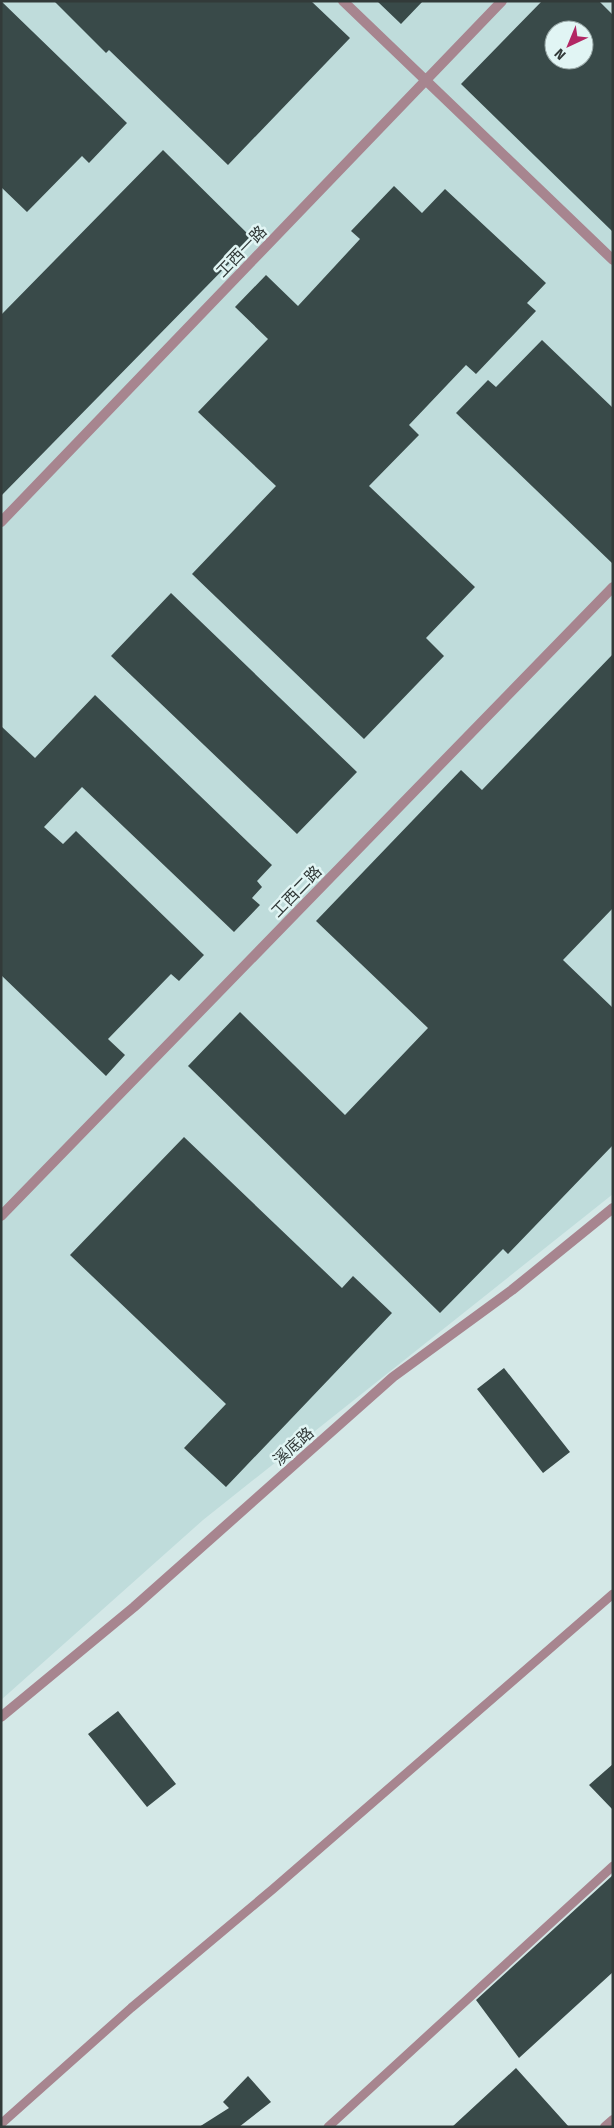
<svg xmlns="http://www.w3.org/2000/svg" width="614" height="2128" viewBox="0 0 614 2128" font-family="'Fira Sans','Noto Sans TC',sans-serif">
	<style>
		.built { fill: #bfdcdb; fill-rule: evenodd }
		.building { fill: #394a49; fill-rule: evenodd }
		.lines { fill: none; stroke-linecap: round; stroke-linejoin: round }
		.service { stroke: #a7858f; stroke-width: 9 }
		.minor { stroke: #a7858f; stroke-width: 10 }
		.labels { text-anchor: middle; stroke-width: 5; stroke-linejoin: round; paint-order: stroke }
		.street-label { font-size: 16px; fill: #323a39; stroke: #e1f5f4 }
	</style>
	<rect width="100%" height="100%" fill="#d4e8e7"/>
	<path class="built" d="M 1,1 L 613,1 L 613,1194 L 203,1520 L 1,1700 ZM 554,30 L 584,30 L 584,60 L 554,60 Z"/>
	<path class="building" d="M 1,1 L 127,123 L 89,163 L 82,156 L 27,212 L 1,187 Z
		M 54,1 L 311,1 L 350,38 L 228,165 L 109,50 L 106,53 Z
		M 377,1 L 423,1 L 401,24 Z
		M 542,1 L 599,1 L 613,15 L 613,232 L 461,84 ZM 554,30 L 584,30 L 584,60 L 554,60 Z
		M 163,150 L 253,239 L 1,496 L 1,315 Z
		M 394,186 L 422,213 L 445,189 L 546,283 L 527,303 L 536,311 L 476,374 L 466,365 L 409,425 L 419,435 L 369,486 L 475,587 L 426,638 L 444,656 L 364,739 L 192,574 L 276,486 L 198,412 L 268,339 L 235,307 L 266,275 L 298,306 L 360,239 L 351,231 Z
		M 542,340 L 613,408 L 613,564 L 456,413 L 488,380 L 496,387 Z
		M 171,593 L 357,772 L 297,834 L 111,656 Z
		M 613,654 L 613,908 L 563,960 L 613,1008 L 613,1145 L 508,1254 L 503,1249 L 440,1313 L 188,1066 L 240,1012 L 345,1115 L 428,1028 L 316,921 L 461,770 L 482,790 Z
		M 95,695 L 272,865 L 257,881 L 262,887 L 252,898 L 260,905 L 234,932 L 82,787 L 44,827 L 63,844 L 76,831 L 204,955 L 179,981 L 171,974 L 108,1039 L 125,1055 L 106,1076 L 1,975 L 1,726 L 35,758 Z
		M 184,1137 L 342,1288 L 353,1276 L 392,1313 L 226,1487 L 184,1448 L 226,1404 L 70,1255 Z
		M 504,1368 L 570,1452 L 543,1473 L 477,1389 Z
		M 118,1711 L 176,1784 L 147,1807 L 88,1734 Z
		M 613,1764 L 613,1810 L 589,1785 Z
		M 613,1875 L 613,1972 L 519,2058 L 476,2000 Z
		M 516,2068 L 569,2127 L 452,2127 Z
		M 248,2076 L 271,2102 L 239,2127 L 199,2127 L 229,2108 L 223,2102 Z"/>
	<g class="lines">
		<path class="service" d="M 1,2124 L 131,2008 L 273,1889 L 613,1594
			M 328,2127 L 613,1866"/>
		<path class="minor" d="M 343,1 L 613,260
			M 1,522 L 502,1
			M 1,1216 L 613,587
			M 1,1717 L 134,1607 L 393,1377 L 512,1290 L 613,1208
			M 605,2127 L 613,2120"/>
	</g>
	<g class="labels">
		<g class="street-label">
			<text transform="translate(241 251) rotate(-46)" y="6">工西一路</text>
			<text transform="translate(296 891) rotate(-46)" y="6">工西二路</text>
			<text transform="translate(293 1446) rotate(-42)" y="6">溪底路</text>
		</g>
	</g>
	<rect width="614" height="2128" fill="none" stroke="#323a39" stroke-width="5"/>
	<g transform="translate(569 45) rotate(224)"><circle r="24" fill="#e1f5f4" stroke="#9baaa9"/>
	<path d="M0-4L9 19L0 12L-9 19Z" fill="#b22764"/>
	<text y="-8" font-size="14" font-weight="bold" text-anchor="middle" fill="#323a39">N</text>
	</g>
</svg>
